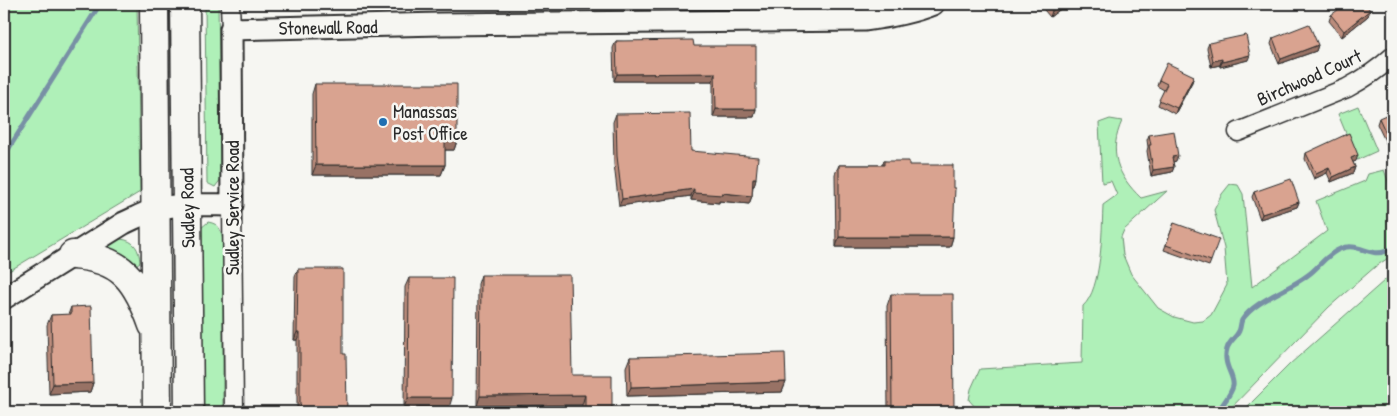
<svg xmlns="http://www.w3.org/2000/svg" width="1397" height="416" viewBox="0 0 1397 416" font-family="'Patrick Hand',sans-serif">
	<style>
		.green { fill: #aff0b8; stroke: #6d8e72 }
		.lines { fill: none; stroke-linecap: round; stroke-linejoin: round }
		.stream { stroke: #7890a5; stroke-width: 5 }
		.minor-casing { stroke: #2b2b2b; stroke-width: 21 }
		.tertiary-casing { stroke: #2b2b2b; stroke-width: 25 }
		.primary-casing { stroke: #2b2b2b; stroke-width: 31 }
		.minor { stroke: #f6f6f2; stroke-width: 18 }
		.tertiary { stroke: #f6f6f2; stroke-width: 21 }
		.primary { stroke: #f6f6f2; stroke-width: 28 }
		.wall { fill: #bb8c7c; stroke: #2b2b2b }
		.shaded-wall { fill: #987265; stroke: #2b2b2b }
		.building { fill: #d9a390; stroke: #2b2b2b }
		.poi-dot { fill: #1f6fb2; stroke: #f6f6f2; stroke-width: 2 }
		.labels { text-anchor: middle; stroke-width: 5; stroke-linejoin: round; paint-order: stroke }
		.street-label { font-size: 19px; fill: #2b2b2b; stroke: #f6f6f2 }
		.poi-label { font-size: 19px; fill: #2b2b2b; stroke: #f6f6f2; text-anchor: start }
	</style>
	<rect width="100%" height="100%" fill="#f6f6f2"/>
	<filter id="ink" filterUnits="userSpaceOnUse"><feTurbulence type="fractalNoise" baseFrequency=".02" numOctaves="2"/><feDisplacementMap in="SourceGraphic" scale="10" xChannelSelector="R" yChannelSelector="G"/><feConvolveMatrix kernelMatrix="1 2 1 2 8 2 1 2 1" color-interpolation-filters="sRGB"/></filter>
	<g filter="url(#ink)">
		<path class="green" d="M 4,4 L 137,4 L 140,192 L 4,274 Z
			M 205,4 L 218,4 L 221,179 L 215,187 L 207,183 Z
			M 1358,106 L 1377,151 L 1357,160 L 1338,114 Z
			M 1110,119 L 1122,121 C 1108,152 1117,175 1141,198 L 1167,191 L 1124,230 L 1121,237 L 1123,255 L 1131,274 L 1158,308 L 1174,317 L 1193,322 L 1203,321 L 1211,315 L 1227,285 L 1224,248 L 1214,210 L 1222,194 L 1230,184 L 1238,185 L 1243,194 L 1252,287 L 1327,231 L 1316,201 L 1365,181 L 1368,174 L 1384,170 L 1393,194 L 1393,255 L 1376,266 L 1329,307 L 1227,412 L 976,412 L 976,408 L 969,400 L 971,389 L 980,369 L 1082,363 L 1083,306 C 1102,289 1102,230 1103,205 L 1117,195 L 1111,181 L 1102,183 L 1099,123 Z
			M 208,222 C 220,224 221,230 223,241 L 223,412 L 200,412 L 200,229 Z
			M 121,239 C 135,241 139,249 140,262 L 132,268 L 104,250 L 112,242 Z
			M 1393,273 L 1393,412 L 1242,412 L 1290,364 Z"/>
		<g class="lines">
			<path class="stream" d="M 4,156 L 100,4
				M 1218,412 C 1222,404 1231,395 1233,386 C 1235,376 1222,365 1227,349 C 1229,341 1236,338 1239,331 C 1241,327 1240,324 1242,320 C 1255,300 1289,290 1308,275 C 1319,267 1327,254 1340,249 C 1360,240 1373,263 1393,247"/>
			<defs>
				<path id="minor" d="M 230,4 L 231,29
					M 1238,132 L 1347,88 C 1364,79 1379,69 1393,56
					M 232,205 L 234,412"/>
				<path id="tertiary" d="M 4,298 L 124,223 C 135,218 146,212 157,209 C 181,203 207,205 232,205 L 231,29 L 440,24 L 864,20 C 888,17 911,13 933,4"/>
				<path id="primary" d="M 154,4 L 157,412
					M 185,4 L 189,412
					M 73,255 C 122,258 137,280 153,325"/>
			</defs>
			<use href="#minor" class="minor-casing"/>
			<use href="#tertiary" class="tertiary-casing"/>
			<use href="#primary" class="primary-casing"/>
			<use href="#minor" class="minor"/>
			<use href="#tertiary" class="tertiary"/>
			<use href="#primary" class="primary"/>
		</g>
		<path class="wall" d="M 1039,4 L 1067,4 L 1050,17 Z
			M 1370,10 L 1368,16 L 1342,37 L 1329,21 L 1331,15 Z
			M 1273,38 L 1318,45 L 1316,51 L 1279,64 L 1271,44 Z
			M 616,41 L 694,46 L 756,109 L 754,117 L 713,117 L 713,81 L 614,81 L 613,48 Z
			M 1209,43 L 1248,60 L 1220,67 L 1220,65 L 1211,67 L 1207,48 Z
			M 1194,76 L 1192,82 L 1175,114 L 1158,105 L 1164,90 L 1157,86 L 1159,80 Z
			M 315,84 L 457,141 L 454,150 L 445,150 L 445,165 L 441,175 L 312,175 L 312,94 Z
			M 616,114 L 691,151 L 756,178 L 754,186 L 753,186 L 752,196 L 749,204 L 719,201 L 719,203 L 691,200 L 691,196 L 619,206 L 614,164 L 613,122 Z
			M 1379,118 L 1393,142 L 1387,145 L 1377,124 Z
			M 1149,135 L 1176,161 L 1173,162 L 1174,167 L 1172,172 L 1151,176 L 1147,151 L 1148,147 L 1147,140 Z
			M 1306,153 L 1356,161 L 1353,162 L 1355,167 L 1353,173 L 1331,182 L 1327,173 L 1314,179 L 1305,159 Z
			M 884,161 L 909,165 L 953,237 L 950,247 L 836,247 L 835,174 L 839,165 L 882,165 Z
			M 1254,192 L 1299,202 L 1297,207 L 1260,219 L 1252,197 Z
			M 1174,223 L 1211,261 L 1209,266 L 1164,250 Z
			M 298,269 L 343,354 L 347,412 L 297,412 L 297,340 L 294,340 L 295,276 Z
			M 481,275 L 572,375 L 612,412 L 582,412 L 582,405 L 477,406 L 478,284 Z
			M 409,278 L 449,408 L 404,407 L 405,287 Z
			M 891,294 L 954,412 L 888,412 L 887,306 Z
			M 71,307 L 93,383 L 90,392 L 49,394 L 47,325 L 51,315 L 68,315 Z
			M 630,357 L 786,382 L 782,392 L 627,396 L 626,367 Z"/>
		<path class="shaded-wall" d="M 1062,4 L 1067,4 L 1050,17 L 1052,11 Z
			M 1370,10 L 1368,16 L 1342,37 L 1344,31 Z
			M 1318,45 L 1316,51 L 1279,64 L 1281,59 Z
			M 1250,55 L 1248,60 L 1220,67 L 1222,62 Z
			M 1222,59 L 1220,65 L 1211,67 L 1213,61 Z
			M 715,73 L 713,81 L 614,81 L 617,74 Z
			M 1194,76 L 1192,82 L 1175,114 L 1177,108 Z
			M 716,109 L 756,109 L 754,117 L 713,117 Z
			M 1393,138 L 1393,142 L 1387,145 L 1389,140 Z
			M 445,141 L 457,141 L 454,150 L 441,150 Z
			M 1358,155 L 1356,161 L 1349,164 L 1351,158 Z
			M 1178,156 L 1176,161 L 1170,163 L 1172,157 Z
			M 316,165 L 445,165 L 441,175 L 312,175 Z
			M 1174,167 L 1172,172 L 1151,176 L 1153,170 Z
			M 1355,167 L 1353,173 L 1331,182 L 1333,177 Z
			M 1329,168 L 1327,173 L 1314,179 L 1316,174 Z
			M 753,178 L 756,178 L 754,186 L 751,186 Z
			M 694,189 L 691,196 L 619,206 L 622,199 Z
			M 694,193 L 722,193 L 752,196 L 749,204 L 719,201 L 719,203 L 691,200 Z
			M 1299,202 L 1297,207 L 1260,219 L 1262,214 Z
			M 839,237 L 953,237 L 950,247 L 836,247 Z
			M 297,332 L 300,332 L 297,340 L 294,340 Z
			M 786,382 L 782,392 L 627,396 L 631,387 Z
			M 93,383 L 90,392 L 49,394 L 53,384 Z
			M 585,395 L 582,405 L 477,406 L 480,396 Z
			M 408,398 L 452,398 L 449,408 L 404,407 Z"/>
		<path class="building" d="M 1045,4 L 1062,4 L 1052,11 Z
			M 1346,4 L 1365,4 L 1370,10 L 1344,31 L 1331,15 Z
			M 1309,24 L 1318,45 L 1281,59 L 1273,38 Z
			M 1246,35 L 1250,55 L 1222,62 L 1222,59 L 1213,61 L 1209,43 Z
			M 693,40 L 694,46 L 756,46 L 756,109 L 716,109 L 715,73 L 617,74 L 616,41 Z
			M 1167,63 L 1194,76 L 1177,108 L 1159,100 L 1167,84 L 1159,80 Z
			M 315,84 L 457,84 L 457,141 L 445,141 L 445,165 L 316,165 Z
			M 1393,112 L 1393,138 L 1389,140 L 1379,118 Z
			M 690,113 L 691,151 L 758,157 L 756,178 L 753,178 L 752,196 L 722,193 L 722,195 L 694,193 L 694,189 L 622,199 L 617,156 L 616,114 Z
			M 1174,131 L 1178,156 L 1172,157 L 1174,167 L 1153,170 L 1149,145 L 1151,145 L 1149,135 Z
			M 1349,133 L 1358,155 L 1351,158 L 1355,167 L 1333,177 L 1329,168 L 1316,174 L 1306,153 Z
			M 884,161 L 909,161 L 909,165 L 953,165 L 953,188 L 955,188 L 953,237 L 839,237 L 839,165 L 884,165 Z
			M 1291,179 L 1299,202 L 1262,214 L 1254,192 Z
			M 1174,223 L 1219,239 L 1211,261 L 1166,245 Z
			M 298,269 L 343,269 L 343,354 L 346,354 L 347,412 L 300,412 L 300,332 L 297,332 Z
			M 481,275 L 570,275 L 572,375 L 612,375 L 612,412 L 585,412 L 585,395 L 480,396 Z
			M 409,278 L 453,278 L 452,398 L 408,398 Z
			M 891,294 L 953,294 L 954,412 L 892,412 Z
			M 91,306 L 93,383 L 53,384 L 51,315 L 71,314 L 71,307 Z
			M 785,353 L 786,382 L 631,387 L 630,357 Z"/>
	</g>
	<circle class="poi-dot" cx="383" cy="122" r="5"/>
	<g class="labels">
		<g class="street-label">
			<text transform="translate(328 27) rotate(-1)" y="7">Stonewall Road</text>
			<text transform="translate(1309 77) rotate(-24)" y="7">Birchwood Court</text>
			<text transform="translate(187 208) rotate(-91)" y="7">Sudley Road</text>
			<text transform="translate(232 208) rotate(-90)" y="7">Sudley Service Road</text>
		</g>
		<g class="poi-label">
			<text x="393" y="118">Manassas<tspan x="393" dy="22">Post Office</tspan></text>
		</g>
	</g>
	<rect width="1397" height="416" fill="none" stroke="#f6f6f2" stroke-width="20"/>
	<rect x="10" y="10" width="1377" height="396" fill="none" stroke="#2b2b2b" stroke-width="2" filter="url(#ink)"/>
</svg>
